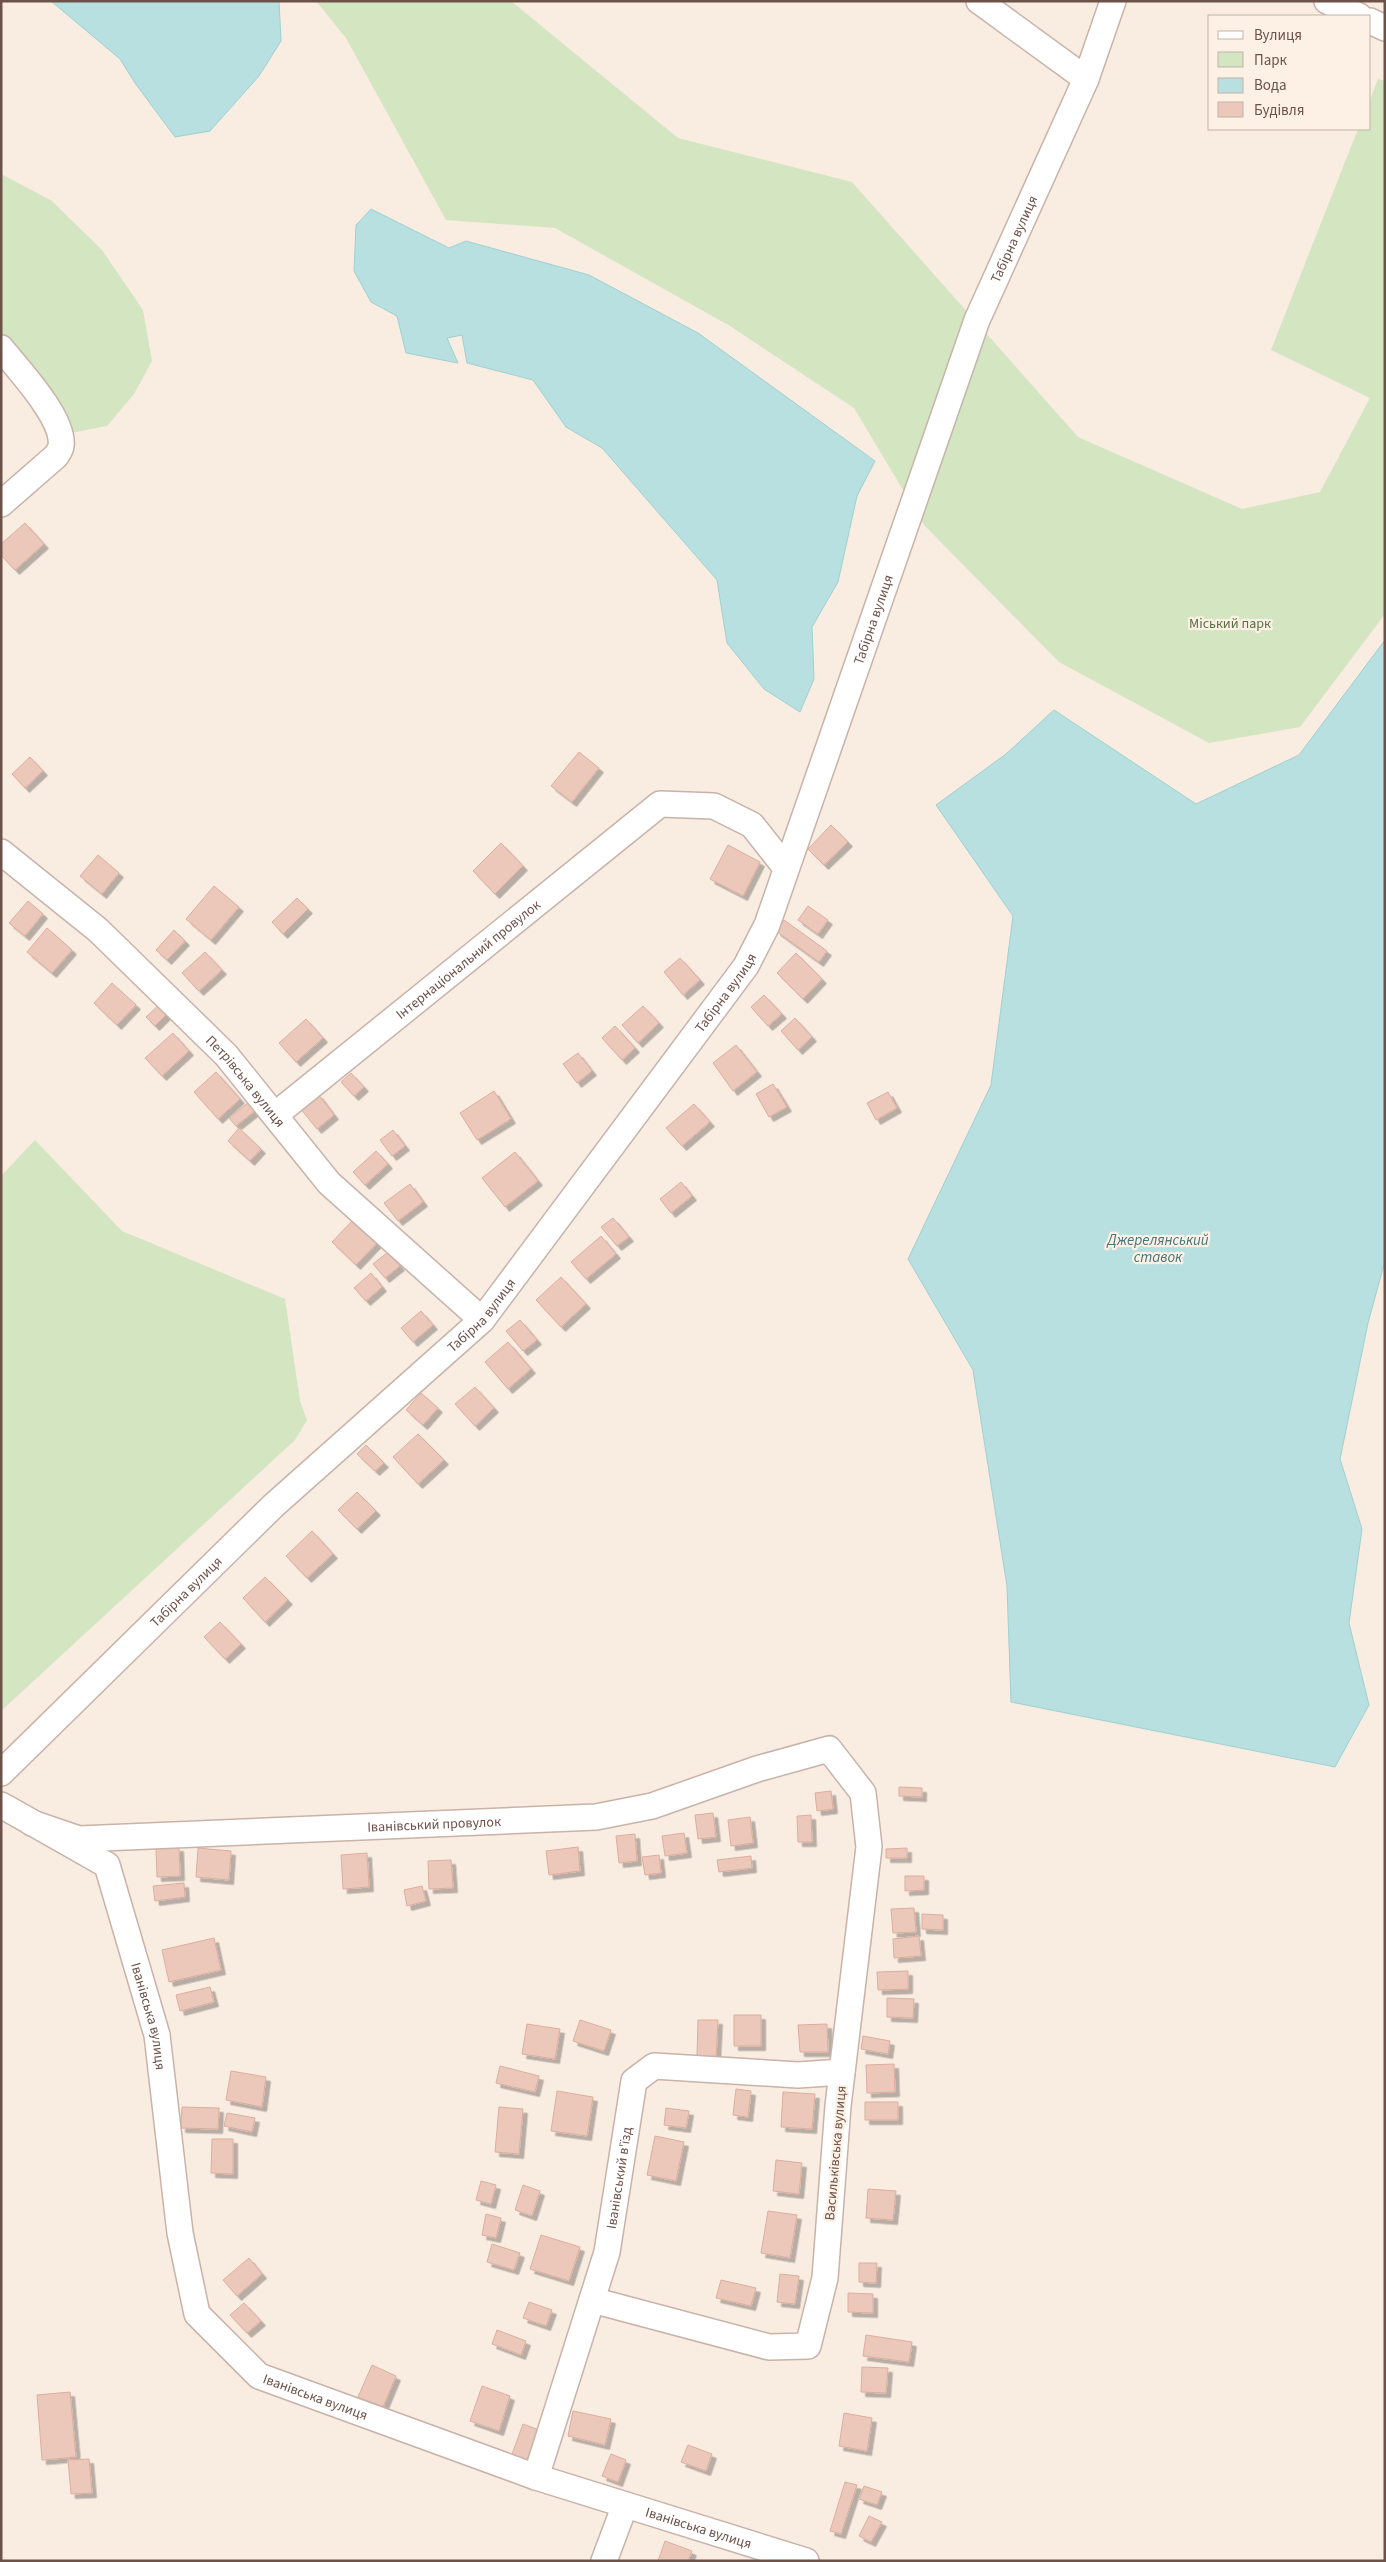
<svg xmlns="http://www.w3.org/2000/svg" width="1386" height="2562" viewBox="0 0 1386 2562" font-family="'Source Sans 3',sans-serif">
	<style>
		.green { fill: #d4e5c1 }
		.water { fill: #b8e0e0; stroke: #9fd0d1 }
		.building { fill: #ecc8bb; stroke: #ddad9d; filter: url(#shadow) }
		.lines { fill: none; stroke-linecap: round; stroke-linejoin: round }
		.minor-casing { stroke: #c8b3a9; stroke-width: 28 }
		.minor { stroke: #fff; stroke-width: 25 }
		.labels { text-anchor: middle; stroke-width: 4.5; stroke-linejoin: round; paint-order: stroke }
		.street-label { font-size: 14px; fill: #6d524a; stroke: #fdf1e6 }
		.park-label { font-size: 14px; fill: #587244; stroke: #fdf1e6 }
		.water-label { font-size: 15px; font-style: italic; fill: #437778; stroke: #fdf1e6 }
	</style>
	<defs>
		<filter id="shadow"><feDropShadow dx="4.5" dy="4.5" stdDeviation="0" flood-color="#0004"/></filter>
	</defs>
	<rect width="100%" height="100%" fill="#f9ece1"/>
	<path class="green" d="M 316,1 L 511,1 L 678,138 L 852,182 L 1078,437 L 1242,509 L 1320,492 L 1370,398 L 1271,350 L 1358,129 L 1370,129 L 1370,100 L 1378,79 L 1385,81 L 1385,614 L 1300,727 L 1209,743 L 1059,662 L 924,525 L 854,408 L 730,326 L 555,228 L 446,220 L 346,38 Z
		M 1,174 L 52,201 L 102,250 L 143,310 L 152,361 L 134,394 L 107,426 L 71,433 L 1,339 Z
		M 35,1140 L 122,1231 L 285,1299 L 300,1401 L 307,1420 L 295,1440 L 1,1711 L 1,1176 Z"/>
	<path class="water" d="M 51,1 L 279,1 L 281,41 L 259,76 L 210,131 L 175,137 L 135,83 L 120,59 Z
		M 371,209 L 449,248 L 466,241 L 589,275 L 698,333 L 875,461 L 857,496 L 838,582 L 812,627 L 814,679 L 800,712 L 764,689 L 727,643 L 717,580 L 602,448 L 566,427 L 533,380 L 467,363 L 462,335 L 447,338 L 458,363 L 406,353 L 397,316 L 371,302 L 354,271 L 356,225 Z
		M 1385,640 L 1385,1261 L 1368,1323 L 1340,1459 L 1362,1529 L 1349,1623 L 1369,1705 L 1335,1767 L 1011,1702 L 1007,1586 L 973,1370 L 908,1259 L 991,1085 L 1013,916 L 936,805 L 1006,754 L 1054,710 L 1196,804 L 1299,755 Z"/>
	<path class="building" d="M 25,523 L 44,544 L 15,570 L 1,555 L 1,544 Z
		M 579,752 L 599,768 L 572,802 L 551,786 Z
		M 30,757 L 43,771 L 25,788 L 12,774 Z
		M 831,825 L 848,842 L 824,865 L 808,849 Z
		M 501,843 L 523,866 L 495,894 L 473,871 Z
		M 728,845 L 760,862 L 743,896 L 710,879 Z
		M 98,855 L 119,873 L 102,894 L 80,876 Z
		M 214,886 L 239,907 L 211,940 L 186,919 Z
		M 297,898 L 308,909 L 283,934 L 272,922 Z
		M 28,901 L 43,914 L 25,936 L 9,923 Z
		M 808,906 L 828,920 L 818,934 L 798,920 Z
		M 784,920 L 827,951 L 819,962 L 776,931 Z
		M 47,928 L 72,950 L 52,973 L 27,952 Z
		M 174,930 L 185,941 L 167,960 L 156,950 Z
		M 205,952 L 222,970 L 199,991 L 182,973 Z
		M 796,953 L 822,979 L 803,999 L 777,973 Z
		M 680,958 L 700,980 L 683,995 L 664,972 Z
		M 112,983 L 136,1005 L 117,1025 L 94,1003 Z
		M 764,995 L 782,1014 L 768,1026 L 751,1007 Z
		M 161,1003 L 169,1012 L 155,1026 L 146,1017 Z
		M 643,1006 L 659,1023 L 638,1043 L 622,1025 Z
		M 795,1018 L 812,1037 L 798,1050 L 781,1031 Z
		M 306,1019 L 323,1038 L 296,1062 L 279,1043 Z
		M 615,1026 L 635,1048 L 622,1060 L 602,1038 Z
		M 173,1033 L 189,1051 L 162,1076 L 145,1058 Z
		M 736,1045 L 757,1072 L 733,1091 L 713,1063 Z
		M 578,1053 L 592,1071 L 577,1083 L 563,1064 Z
		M 216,1072 L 240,1099 L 218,1119 L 194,1092 Z
		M 351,1073 L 364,1087 L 354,1096 L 341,1082 Z
		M 773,1084 L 787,1107 L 769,1117 L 756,1094 Z
		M 494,1091 L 511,1119 L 477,1140 L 460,1113 Z
		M 888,1092 L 897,1108 L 876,1120 L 867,1103 Z
		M 318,1094 L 334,1115 L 317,1129 L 300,1108 Z
		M 249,1102 L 256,1110 L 236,1126 L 229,1118 Z
		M 694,1104 L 710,1122 L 682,1146 L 666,1128 Z
		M 239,1128 L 261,1149 L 250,1161 L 228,1141 Z
		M 393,1130 L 405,1146 L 392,1156 L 380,1140 Z
		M 376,1151 L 388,1164 L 365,1185 L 353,1172 Z
		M 515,1152 L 538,1181 L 505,1207 L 482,1178 Z
		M 681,1182 L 692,1196 L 671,1213 L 660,1199 Z
		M 410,1184 L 423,1202 L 398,1221 L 384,1203 Z
		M 613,1218 L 629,1237 L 617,1246 L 601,1227 Z
		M 353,1220 L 377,1243 L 356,1265 L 332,1242 Z
		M 601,1236 L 616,1254 L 586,1279 L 571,1262 Z
		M 388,1252 L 400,1266 L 385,1278 L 373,1264 Z
		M 371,1273 L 382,1287 L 366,1301 L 354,1288 Z
		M 561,1277 L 586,1304 L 561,1327 L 536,1300 Z
		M 421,1311 L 433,1325 L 413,1342 L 401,1328 Z
		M 520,1320 L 537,1340 L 523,1351 L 506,1331 Z
		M 508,1342 L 531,1369 L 508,1389 L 485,1362 Z
		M 475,1387 L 494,1408 L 475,1426 L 455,1404 Z
		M 421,1393 L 438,1408 L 423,1425 L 406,1410 Z
		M 418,1434 L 444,1460 L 418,1484 L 393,1457 Z
		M 366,1445 L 384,1463 L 375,1471 L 357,1454 Z
		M 357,1492 L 376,1511 L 357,1529 L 338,1510 Z
		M 312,1531 L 333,1554 L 307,1578 L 286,1556 Z
		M 265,1577 L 288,1600 L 265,1622 L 243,1598 Z
		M 220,1622 L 241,1644 L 225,1659 L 204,1637 Z
		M 899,1787 L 922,1788 L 922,1797 L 899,1796 Z
		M 831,1791 L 833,1809 L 817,1811 L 815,1793 Z
		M 713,1813 L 716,1837 L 698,1839 L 695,1815 Z
		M 811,1815 L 812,1842 L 798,1842 L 797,1816 Z
		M 750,1817 L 753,1843 L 731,1846 L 728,1820 Z
		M 684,1833 L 687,1853 L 665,1856 L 662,1836 Z
		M 635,1834 L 637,1861 L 619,1863 L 616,1836 Z
		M 179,1847 L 180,1876 L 157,1877 L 156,1848 Z
		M 578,1847 L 580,1871 L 549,1875 L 546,1851 Z
		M 198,1848 L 231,1851 L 229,1880 L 196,1877 Z
		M 907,1848 L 907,1858 L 886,1858 L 886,1849 Z
		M 367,1853 L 369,1887 L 343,1889 L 341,1855 Z
		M 659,1855 L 661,1873 L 645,1875 L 642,1857 Z
		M 751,1856 L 752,1868 L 719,1872 L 717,1860 Z
		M 451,1860 L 453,1888 L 429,1889 L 428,1861 Z
		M 905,1876 L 924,1876 L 924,1890 L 905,1891 Z
		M 184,1883 L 185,1897 L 155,1901 L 153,1886 Z
		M 422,1886 L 426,1901 L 407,1906 L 404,1890 Z
		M 914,1908 L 916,1932 L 893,1933 L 891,1909 Z
		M 922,1914 L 943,1915 L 943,1930 L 922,1929 Z
		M 919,1936 L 921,1956 L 894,1958 L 893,1939 Z
		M 214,1938 L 221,1970 L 169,1982 L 162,1950 Z
		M 908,1971 L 908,1989 L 878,1990 L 877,1972 Z
		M 210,1987 L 214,2002 L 180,2011 L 176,1995 Z
		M 887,1998 L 914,1999 L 913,2018 L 887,2017 Z
		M 734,2015 L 761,2015 L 761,2046 L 734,2046 Z
		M 580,2020 L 611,2030 L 604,2051 L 573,2041 Z
		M 698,2020 L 718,2020 L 716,2057 L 697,2056 Z
		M 527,2024 L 560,2029 L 555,2059 L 522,2054 Z
		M 827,2024 L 828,2052 L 800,2052 L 798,2025 Z
		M 863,2036 L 890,2041 L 888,2054 L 861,2049 Z
		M 894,2064 L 895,2092 L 867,2093 L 866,2065 Z
		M 500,2066 L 539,2076 L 535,2092 L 496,2083 Z
		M 231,2071 L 266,2077 L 262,2107 L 226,2100 Z
		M 736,2089 L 751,2091 L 748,2117 L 733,2115 Z
		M 557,2091 L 593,2097 L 587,2136 L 551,2131 Z
		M 783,2092 L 815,2094 L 812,2129 L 781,2127 Z
		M 865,2102 L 898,2102 L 898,2120 L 865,2120 Z
		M 182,2107 L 219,2108 L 218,2129 L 181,2128 Z
		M 499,2107 L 523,2109 L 519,2154 L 495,2152 Z
		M 666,2108 L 689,2111 L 686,2128 L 664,2125 Z
		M 227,2113 L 255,2118 L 252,2132 L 224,2126 Z
		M 655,2136 L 684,2142 L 676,2181 L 647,2175 Z
		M 212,2139 L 233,2139 L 233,2174 L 211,2173 Z
		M 776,2160 L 802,2163 L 799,2194 L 773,2191 Z
		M 481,2181 L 496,2185 L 491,2204 L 476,2200 Z
		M 523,2185 L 540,2191 L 532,2216 L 515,2210 Z
		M 868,2189 L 896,2191 L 893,2220 L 866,2218 Z
		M 768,2211 L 797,2215 L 790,2258 L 761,2253 Z
		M 486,2214 L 501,2218 L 496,2238 L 482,2235 Z
		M 541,2235 L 580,2247 L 569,2281 L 530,2269 Z
		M 492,2244 L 520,2253 L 514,2270 L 487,2262 Z
		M 249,2258 L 262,2274 L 237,2296 L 223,2280 Z
		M 859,2263 L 877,2263 L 876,2283 L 859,2282 Z
		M 780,2274 L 799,2276 L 795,2304 L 777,2302 Z
		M 721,2280 L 756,2288 L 751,2306 L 716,2298 Z
		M 848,2293 L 873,2294 L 873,2313 L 848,2312 Z
		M 529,2302 L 552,2310 L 546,2326 L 523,2318 Z
		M 244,2303 L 261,2321 L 247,2333 L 230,2315 Z
		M 497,2330 L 526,2341 L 521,2355 L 492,2344 Z
		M 866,2335 L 912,2342 L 909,2362 L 863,2356 Z
		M 372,2365 L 396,2376 L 383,2407 L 358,2397 Z
		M 862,2367 L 888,2368 L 886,2393 L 861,2392 Z
		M 482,2386 L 510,2396 L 499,2431 L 470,2421 Z
		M 70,2392 L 76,2457 L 42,2460 L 37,2395 Z
		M 573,2411 L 611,2419 L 605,2445 L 568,2436 Z
		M 844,2413 L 872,2418 L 867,2451 L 839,2446 Z
		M 523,2424 L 539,2430 L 527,2463 L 511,2457 Z
		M 688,2445 L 712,2454 L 706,2471 L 681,2462 Z
		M 611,2454 L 626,2460 L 618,2482 L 602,2476 Z
		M 89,2459 L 92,2493 L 71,2494 L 68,2460 Z
		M 845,2482 L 857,2485 L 841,2534 L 830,2531 Z
		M 864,2486 L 882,2492 L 877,2505 L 859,2499 Z
		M 869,2516 L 882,2522 L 871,2542 L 859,2536 Z
		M 665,2541 L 692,2551 L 688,2561 L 658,2561 Z"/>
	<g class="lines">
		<defs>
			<g id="minor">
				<path d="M 979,1 L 1086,79"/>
				<path d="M 1327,1 L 1359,16"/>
				<path d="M 1370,21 L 1385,28"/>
				<path d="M 1,348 C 18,369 65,419 61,446 C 61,449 58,453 56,456 L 1,504"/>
				<path id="s1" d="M 1,852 L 98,930 L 226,1055 L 329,1183 L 482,1320"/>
				<path id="s2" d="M 275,1115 L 660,804 L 714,806 L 752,825 L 786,868"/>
				<path id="s3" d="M 1,1773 L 273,1506 L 482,1320 L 746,966 L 767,925 L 977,320 L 1086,79 L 1113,1"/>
				<path id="s4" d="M 1,1805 L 107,1865 L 157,2035 L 180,2233 L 197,2314 L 259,2376 L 536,2477 L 806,2561"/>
				<path id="s5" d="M 32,1823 L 79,1839 L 596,1817 L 652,1806 L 757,1769 L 829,1749 L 863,1793 L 869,1847 L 838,2106 L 825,2278 L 808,2346 L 769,2347 L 592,2300"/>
				<path id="s6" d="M 536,2477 L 607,2252 L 634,2081 L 654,2066 L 798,2075 L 842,2072"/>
				<path d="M 604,2561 L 625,2505"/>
			</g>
		</defs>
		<use href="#minor" class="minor-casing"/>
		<use href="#minor" class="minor"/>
	</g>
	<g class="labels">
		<g class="street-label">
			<text dy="5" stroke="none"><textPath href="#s3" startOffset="1878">Табірна вулиця</textPath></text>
			<text dy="5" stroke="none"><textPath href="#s3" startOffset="1472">Табірна вулиця</textPath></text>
			<text dy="5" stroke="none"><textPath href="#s2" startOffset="248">Інтернаціональний провулок</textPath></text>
			<text dy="5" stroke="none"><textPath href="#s3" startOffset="1069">Табірна вулиця</textPath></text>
			<text dy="5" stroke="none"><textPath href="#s1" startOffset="336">Петрівська вулиця</textPath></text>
			<text dy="5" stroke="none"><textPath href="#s3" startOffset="664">Табірна вулиця</textPath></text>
			<text dy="5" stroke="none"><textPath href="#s3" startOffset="259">Табірна вулиця</textPath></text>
			<text dy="5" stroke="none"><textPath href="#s5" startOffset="405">Іванівський провулок</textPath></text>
			<text dy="5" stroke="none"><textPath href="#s4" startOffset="279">Іванівська вулиця</textPath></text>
			<text transform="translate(835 2153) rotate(-85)" y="5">Васильківська вулиця</text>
			<text dy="5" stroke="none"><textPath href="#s6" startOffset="311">Іванівський в'їзд</textPath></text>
			<text dy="5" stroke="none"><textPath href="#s4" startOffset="729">Іванівська вулиця</textPath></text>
			<text dy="5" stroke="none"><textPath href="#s4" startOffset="1134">Іванівська вулиця</textPath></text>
		</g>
		<g class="park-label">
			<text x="1230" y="628">Міський парк</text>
		</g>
		<g class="water-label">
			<text x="1158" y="1245">Джерелянський<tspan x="1158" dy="17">ставок</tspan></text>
		</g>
	</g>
	<rect width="1386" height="2562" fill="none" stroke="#6d524a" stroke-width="5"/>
	<rect x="1208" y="15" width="162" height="115" fill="#fdf1e6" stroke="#c3b1a8"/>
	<rect x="1218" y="31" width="25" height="8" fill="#ffffff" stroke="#c3b1a8"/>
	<text x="1254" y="40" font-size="15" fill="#6d524a">Вулиця</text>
	<rect x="1218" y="52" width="25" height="15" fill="#d4e5c1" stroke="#c3b1a8"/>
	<text x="1254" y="65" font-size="15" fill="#6d524a">Парк</text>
	<rect x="1218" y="78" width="25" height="15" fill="#b8e0e0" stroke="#c3b1a8"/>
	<text x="1254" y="90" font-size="15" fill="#6d524a">Вода</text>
	<rect x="1218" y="102" width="25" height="15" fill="#ecc8bb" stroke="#c3b1a8"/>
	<text x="1254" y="115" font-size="15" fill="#6d524a">Будівля</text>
</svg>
